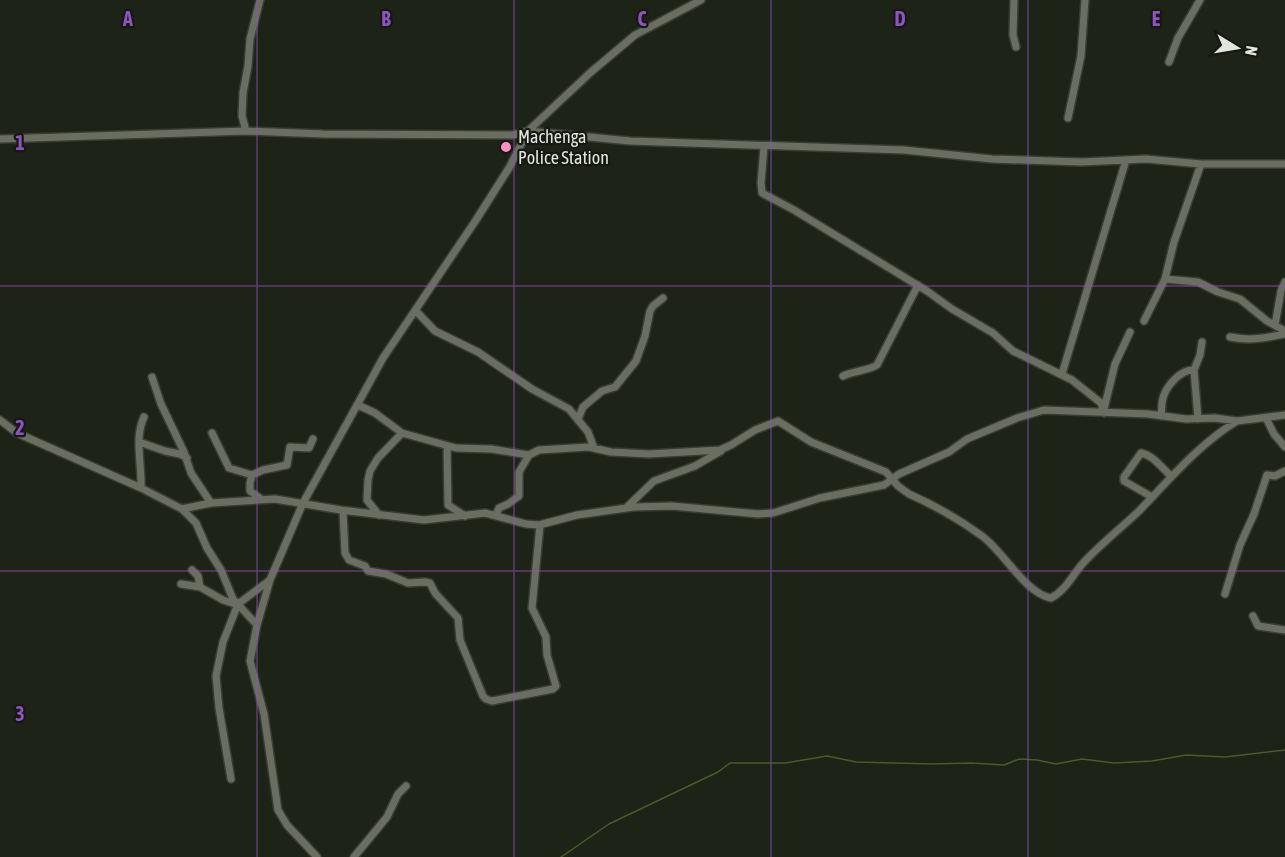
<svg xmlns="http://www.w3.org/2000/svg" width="1285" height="857" viewBox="0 0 1285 857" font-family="'Asap Condensed',sans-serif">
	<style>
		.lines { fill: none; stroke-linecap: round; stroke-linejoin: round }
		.stream { stroke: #485b28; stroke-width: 1.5 }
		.minor-casing { stroke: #383c34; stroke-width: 10 }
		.minor { stroke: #696e61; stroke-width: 7 }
		.grid { fill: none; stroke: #9051c5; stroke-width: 1.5; stroke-opacity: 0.55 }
		.poi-dot { fill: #fb8fc4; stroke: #15190f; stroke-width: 2 }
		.labels { text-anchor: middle; stroke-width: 4.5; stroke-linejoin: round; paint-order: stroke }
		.poi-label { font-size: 18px; fill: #e2e5de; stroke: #15190f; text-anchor: start }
		.grid-label { font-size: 20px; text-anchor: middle; font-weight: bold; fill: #9051c5; stroke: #15190f; stroke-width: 4.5; stroke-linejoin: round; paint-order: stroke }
	</style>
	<rect width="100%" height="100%" fill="#1e2318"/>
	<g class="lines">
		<path class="stream" d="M 561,857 L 609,824 L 718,772 L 730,763 L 785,763 L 827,756 L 856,762 L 932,764 L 971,763 L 1004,765 L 1019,759 L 1037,760 L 1056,764 L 1082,759 L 1114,763 L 1152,761 L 1186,755 L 1225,757 L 1285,750"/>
		<defs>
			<path id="minor" d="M 1014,0 L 1013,35 L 1016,47
				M 1169,62 L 1178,38 L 1200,0
				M 1068,118 L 1081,56 L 1085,0
				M 246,131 L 242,116 L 243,93 L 248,66 L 250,39 L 260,0
				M 0,139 L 246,131 L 323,134 L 513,135 L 528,131 L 591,72 L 635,35 L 701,0
				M 764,147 L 761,183 L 762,193 L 794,210 L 927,291 L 952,309 L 993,333 L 1013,351 L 1072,380 L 1101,403 L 1104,413
				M 1165,279 L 1198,282 L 1218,292 L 1240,299 L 1267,321 L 1285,331
				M 416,311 L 435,331 L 478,352 L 532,389 L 569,409 L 588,432 L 594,448
				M 1144,321 L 1165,279 L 1174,242 L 1201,164
				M 1275,325 L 1281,291 L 1285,282
				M 1230,337 C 1249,341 1266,338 1285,334
				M 1062,374 L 1126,160
				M 843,376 C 854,371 870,370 877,365 L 918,285
				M 152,377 L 161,404 L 184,452 L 191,473 L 211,503
				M 358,405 L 375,413 L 402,433 L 456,448 L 491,449 L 529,455 L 539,450 L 589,447 L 611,452 L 649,454 L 720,450 L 731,445 L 755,430 L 778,421 L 811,442 L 886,472 L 898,486 L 909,494 C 934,505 960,520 982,536 C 1003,551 1026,594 1051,598 C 1066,591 1074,572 1085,561 C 1102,543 1121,528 1139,511 C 1170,479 1199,444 1237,421
				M 1104,409 L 1115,364 L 1130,332
				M 1161,416 C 1162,409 1161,402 1164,395 C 1168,384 1182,369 1194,370
				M 1266,418 L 1274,434 L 1285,447
				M 578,419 L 583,407 L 602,391 L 615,387 L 636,361 L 645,336 L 650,311 L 653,306 L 663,298
				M 1198,419 L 1194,370 L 1200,355 L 1202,342
				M 0,420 L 17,433 L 141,488 L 182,509 L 196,523 L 207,548 L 221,570 L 233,599 L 257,625
				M 212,433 L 229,468 L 252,475 L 250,483 L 250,491 L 261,499
				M 139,442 L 165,451 L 180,454 L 187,458
				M 447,446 L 448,505 L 465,516
				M 252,475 L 263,470 L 287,465 L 290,447 L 309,448 L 313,439
				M 141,488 C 142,464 134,438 144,417
				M 1152,497 L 1124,481 L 1124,477 L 1141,453 C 1153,455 1162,468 1171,476
				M 627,507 L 654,481 L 695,466 L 721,451
				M 182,509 L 211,503 L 275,499 L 341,510 L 424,520 L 485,513 L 526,524 L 539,525 L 577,515 L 634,507 L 672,506 L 758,514 L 773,513 L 820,498 L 884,485 L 899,474 L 949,452 L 967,439 L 1017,418 L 1044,410 L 1148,414 L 1186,419 L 1215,418 L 1237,421 L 1285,415
				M 343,511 L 345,553 L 349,560 L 365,566 L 368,571 L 386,574 L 408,583 L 425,582 L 430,583 L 435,593 L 458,618 L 460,640 L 483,696 L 486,699 L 492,701 L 553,689 L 556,686 L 547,655 L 546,637 L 532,608 L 540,525
				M 379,515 L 367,500 L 368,480 L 370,471 L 378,458 L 402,433
				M 496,515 L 499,508 L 508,504 L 519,496 L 519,472 L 529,455
				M 192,570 L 198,576 L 200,587
				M 181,584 L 200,587 L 223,600 L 235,604
				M 1225,594 L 1240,545 L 1254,514 L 1267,475 L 1275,476 L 1285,471
				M 1253,616 L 1258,626 L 1285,630
				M 231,779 L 219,708 L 216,676 L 223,642 L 238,604 L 270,580
				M 317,857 L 287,825 L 278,810 L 264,714 L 250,661 L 257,625 L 270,580 L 303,503 L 383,358 L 476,220 L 509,168 L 528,131 L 630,141 L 904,150 L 992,159 L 1081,162 L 1146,159 L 1201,164 L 1285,164
				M 354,857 L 387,817 L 398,794 L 406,786"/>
		</defs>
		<use href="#minor" class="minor-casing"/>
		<use href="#minor" class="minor"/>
	</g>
	<path class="grid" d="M 257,0 L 257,857M 514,0 L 514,857M 771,0 L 771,857M 1028,0 L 1028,857M 0,286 L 1285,286M 0,571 L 1285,571"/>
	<circle class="poi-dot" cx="506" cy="147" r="6"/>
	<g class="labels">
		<g class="poi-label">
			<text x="518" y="143">Machenga<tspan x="518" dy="21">Police Station</tspan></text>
		</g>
	</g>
	<g class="grid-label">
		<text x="128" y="26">A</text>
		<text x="386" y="26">B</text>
		<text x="642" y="26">C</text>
		<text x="900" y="26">D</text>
		<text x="1156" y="26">E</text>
		<text x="20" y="150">1</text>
		<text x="20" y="435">2</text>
		<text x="20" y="721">3</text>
	</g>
	<g transform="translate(1237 48) rotate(101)" stroke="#15190f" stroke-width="4.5" paint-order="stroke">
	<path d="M0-4.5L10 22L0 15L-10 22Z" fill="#e2e5de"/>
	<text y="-9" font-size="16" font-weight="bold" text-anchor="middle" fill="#e2e5de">N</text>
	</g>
</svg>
